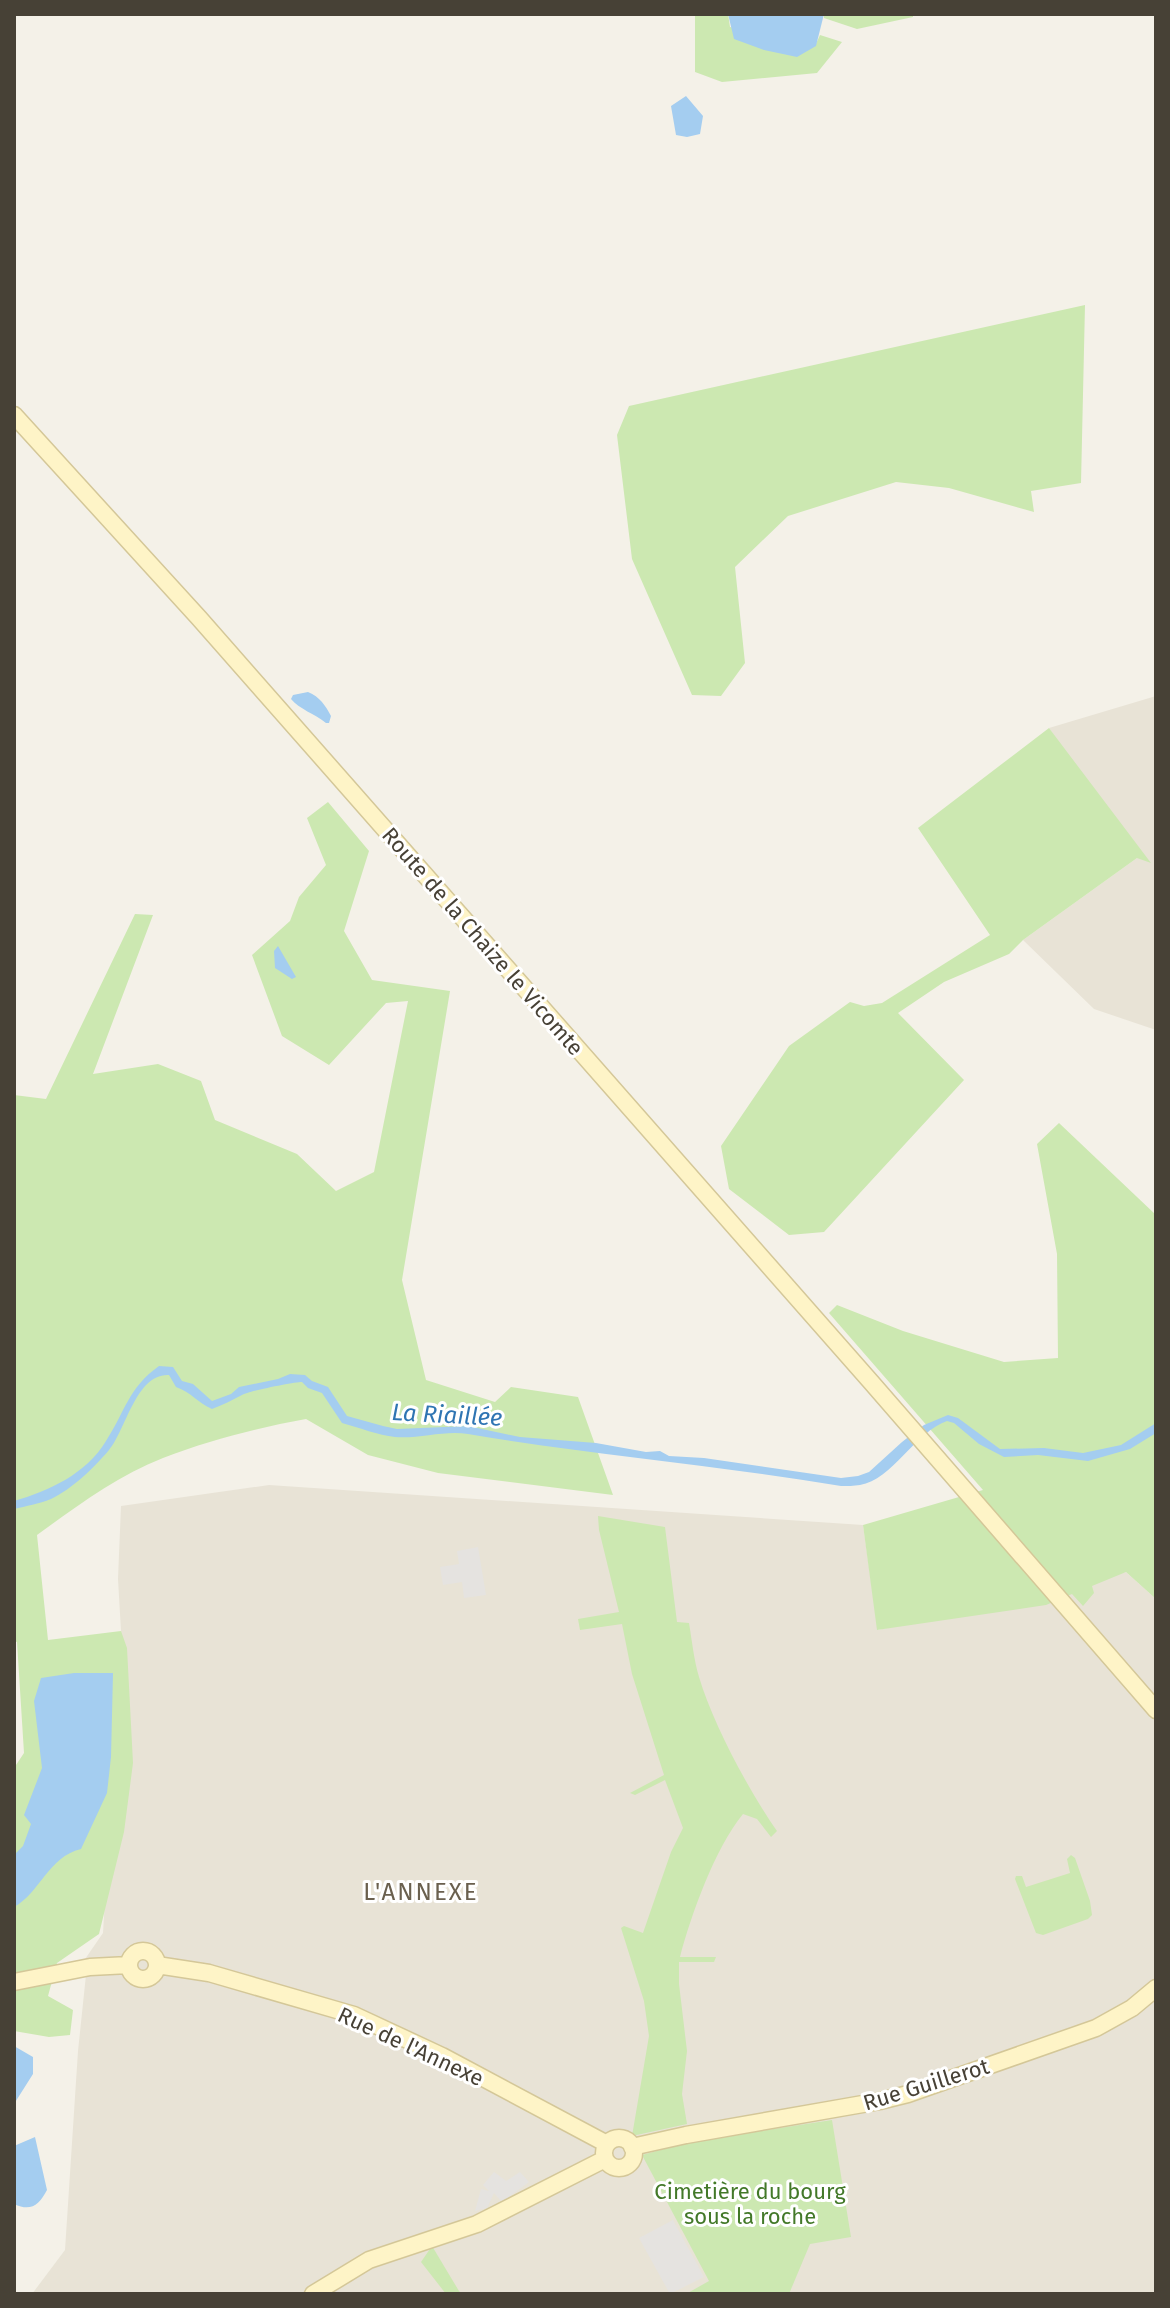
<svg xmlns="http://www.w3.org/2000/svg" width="1170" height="2308" viewBox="0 0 1170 2308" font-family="'Fira Sans',sans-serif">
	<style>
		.residential { fill: #e8e3d6 }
		.green { fill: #cce8b1 }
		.parking { fill: #e5e3e0 }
		.water { fill: #a4cdf0 }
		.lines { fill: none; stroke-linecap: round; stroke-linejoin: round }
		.secondary-casing { stroke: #d4c798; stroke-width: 19 }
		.secondary { stroke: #fef4c7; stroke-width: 16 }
		.labels { text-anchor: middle; stroke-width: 6; stroke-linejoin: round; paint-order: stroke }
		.street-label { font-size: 22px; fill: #474136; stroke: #fff }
		.park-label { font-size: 22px; fill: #437929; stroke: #fff }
		.water-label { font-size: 24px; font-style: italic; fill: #2f75b3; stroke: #fff }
		.neighbourhood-label { font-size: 24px; letter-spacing: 2px; fill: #6a604e; stroke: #fff }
	</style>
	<rect width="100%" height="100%" fill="#f4f1e8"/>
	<path class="residential" d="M 1156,696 L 1156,1030 L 1094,1009 L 1023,940 L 1137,858 L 1049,728 Z
		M 269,1485 L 863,1525 L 878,1630 L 1126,1572 L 1156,1599 L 1156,2294 L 32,2294 L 65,2250 L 78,2051 L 86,1975 L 83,1962 L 103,1933 L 121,1631 L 118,1579 L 121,1506 Z"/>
	<path class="green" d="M 695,14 L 728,14 L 730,27 L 815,46 L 820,35 L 842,42 L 817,73 L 722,82 L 695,72 Z
		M 824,14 L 913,14 L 913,17 L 857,29 L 824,18 Z
		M 1085,305 L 1081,483 L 1031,491 L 1034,512 L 949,488 L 896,482 L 788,516 L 735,567 L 745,663 L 721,696 L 692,695 L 632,559 L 617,435 L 629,406 Z
		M 1049,728 L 1151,863 L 1137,858 L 1023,940 L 1009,954 L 944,982 L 898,1013 L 964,1080 L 824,1232 L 789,1235 L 729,1189 L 721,1146 L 789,1046 L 850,1002 L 864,1006 L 882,1003 L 990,935 L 918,828 Z
		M 328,802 L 369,851 L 344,931 L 372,980 L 450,991 L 402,1280 L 426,1380 L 495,1402 L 511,1387 L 578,1397 L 613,1495 L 438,1473 L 368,1455 L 306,1419 C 257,1428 209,1440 163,1458 C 117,1476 77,1506 37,1535 L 48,1640 L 121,1631 L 127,1648 L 133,1763 L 124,1832 L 99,1934 L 57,1963 L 48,1996 L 73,2010 L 70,2035 L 49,2037 L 14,2031 L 14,1768 L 24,1753 L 17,1642 L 14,1641 L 14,1095 L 46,1099 L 135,914 L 153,915 L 93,1074 L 158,1064 L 201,1081 L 215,1120 L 297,1154 L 336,1191 L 374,1172 L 408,1001 L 386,1003 L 329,1065 L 282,1036 L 252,955 L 290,921 L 299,897 L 326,865 L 307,818 Z
		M 1059,1123 L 1156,1215 L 1156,1599 L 1126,1572 L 1092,1586 L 1094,1593 L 1083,1606 L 1072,1594 L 1046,1605 L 877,1630 L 863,1525 L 983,1490 L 829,1313 L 837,1305 L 903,1331 L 1004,1362 L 1058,1358 L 1057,1254 L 1037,1144 Z
		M 598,1516 L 665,1527 L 677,1622 L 689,1623 C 692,1641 694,1660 699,1677 C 713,1724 749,1791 777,1831 L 771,1837 L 757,1819 L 743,1814 C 715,1848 691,1915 680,1957 L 716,1957 L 714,1962 L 679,1962 L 679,1984 L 687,2051 L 682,2094 L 687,2124 L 632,2136 L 649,2036 L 644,2001 L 621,1928 L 624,1926 L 643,1933 L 671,1852 L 683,1828 L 665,1780 L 635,1795 L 630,1793 L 664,1775 L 632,1674 L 622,1624 L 580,1630 L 578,1619 L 619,1612 L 599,1530 Z
		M 1071,1855 L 1075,1858 L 1090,1901 L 1092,1915 L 1088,1919 L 1043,1935 L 1036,1933 L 1015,1879 L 1016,1876 L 1022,1876 L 1026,1887 L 1070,1873 L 1067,1859 Z
		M 832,2120 L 851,2237 L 810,2244 L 789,2294 L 686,2294 L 709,2281 L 642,2155 L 690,2142 Z
		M 432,2246 L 459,2291 L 462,2294 L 446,2294 L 421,2262 Z"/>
	<path class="parking" d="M 478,1547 L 486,1595 L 464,1598 L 462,1582 L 443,1585 L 440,1567 L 459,1564 L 457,1551 Z
		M 494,2172 L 506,2181 L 520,2172 L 529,2182 L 502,2202 L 494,2193 L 487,2208 L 475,2211 L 481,2189 L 489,2191 L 483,2185 Z
		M 673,2220 L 704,2277 L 670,2294 L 639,2238 Z"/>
	<path class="water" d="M 728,14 L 824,14 L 816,46 L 797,57 L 764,50 L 734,39 Z
		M 686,96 L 703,116 L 700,134 L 687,137 L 676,135 L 671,106 Z
		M 308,692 C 320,697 325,705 331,716 L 329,723 L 326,723 C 315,714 299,709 291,699 L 293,695 Z
		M 278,946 L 296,977 L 292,979 L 275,968 L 274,951 Z
		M 159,1366 L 173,1367 L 182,1381 L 193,1384 L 212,1401 L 231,1394 L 239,1387 L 278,1379 L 290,1374 L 305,1375 L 312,1381 L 328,1387 L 347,1416 L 383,1426 L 397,1429 L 468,1426 L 520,1437 L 596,1443 L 646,1452 L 660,1451 L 669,1456 L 704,1458 L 841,1478 L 858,1476 L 869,1472 L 902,1442 L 924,1425 L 948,1415 L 958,1418 L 1000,1449 L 1044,1448 L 1083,1453 L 1121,1445 L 1156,1423 L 1156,1433 L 1130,1449 L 1088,1461 L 1038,1455 L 1004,1457 L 979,1444 L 954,1423 L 947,1421 C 915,1432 892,1480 860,1485 C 854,1486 847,1486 841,1486 C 716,1465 593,1455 468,1434 C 445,1430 419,1439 395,1437 C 378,1435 360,1428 342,1423 L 322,1393 L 308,1388 L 302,1382 C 294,1382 249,1391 242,1395 C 232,1400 223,1405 212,1409 C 198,1403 191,1392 176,1387 L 169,1375 C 136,1373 126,1430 109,1450 C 94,1468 72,1489 51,1499 C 39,1504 26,1506 14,1509 L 14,1501 C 49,1491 86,1474 106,1441 C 125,1412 128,1388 159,1366 Z
		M 74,1673 L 113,1673 L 111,1757 L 107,1793 L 81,1849 C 48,1857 40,1893 14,1907 L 14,1855 L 23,1846 L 31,1824 L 24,1815 L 42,1768 L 34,1701 L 41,1678 Z
		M 14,2046 L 33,2057 L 33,2074 L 14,2104 Z
		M 35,2137 L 47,2190 C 39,2205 31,2212 14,2204 L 14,2146 Z"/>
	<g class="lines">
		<defs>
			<path id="secondary" d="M 14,415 L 199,618 L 871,1382 L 1156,1710
				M129 1965a14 14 0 1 1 28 0a14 14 0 1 1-28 0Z
				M 157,1965 L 209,1973 L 354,2015 L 442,2056 L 607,2144
				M 14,1982 L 90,1967 L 129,1965
				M604 2153a15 15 0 1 1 30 0a15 15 0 1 1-30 0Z
				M 632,2147 L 686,2135 L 880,2101 L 908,2094 L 1096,2028 L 1132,2008 L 1156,1988
				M 313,2294 L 369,2260 L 477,2224 L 605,2159"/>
		</defs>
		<use href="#secondary" class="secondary-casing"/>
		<use href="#secondary" class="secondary"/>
	</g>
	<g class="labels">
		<g class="street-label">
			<text transform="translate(483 941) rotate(49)" y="8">Route de la Chaize le Vicomte</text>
			<text transform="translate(411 2046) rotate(25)" y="8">Rue de l'Annexe</text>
			<text transform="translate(926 2084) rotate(-17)" y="8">Rue Guillerot</text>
		</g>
		<g class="park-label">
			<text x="750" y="2199">Cimetière du bourg<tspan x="750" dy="25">sous la roche</tspan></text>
		</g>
		<g class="water-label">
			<text transform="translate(447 1415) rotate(3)" y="8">La Riaillée</text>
		</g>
		<g class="neighbourhood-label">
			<text x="421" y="1900">L'ANNEXE</text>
		</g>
	</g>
	<rect width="1170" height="2308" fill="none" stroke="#474136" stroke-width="32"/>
</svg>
